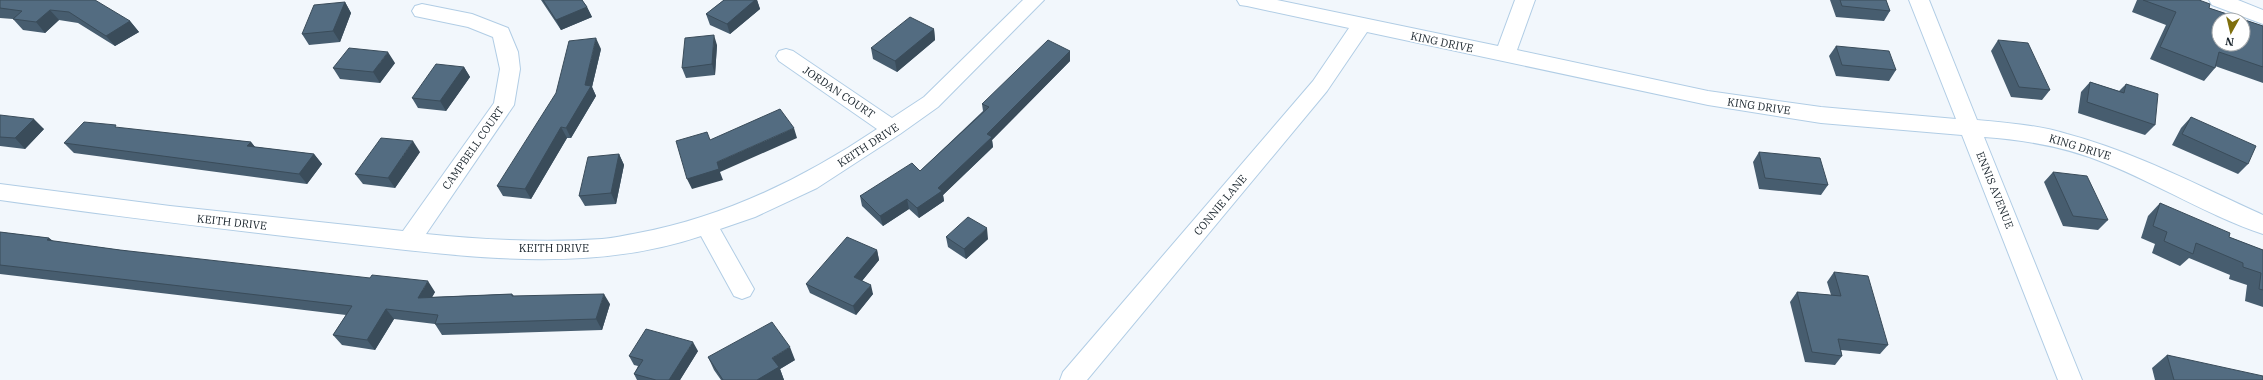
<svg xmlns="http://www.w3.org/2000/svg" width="2263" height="380" viewBox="0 0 2263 380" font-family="'IBM Plex Serif',serif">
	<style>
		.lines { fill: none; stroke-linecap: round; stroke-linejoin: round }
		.minor-casing { stroke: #b1cde5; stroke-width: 2 }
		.minor { fill: #fff; fill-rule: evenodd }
		.wall { fill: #475d6f }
		.shaded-wall { fill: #3a4c5a }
		.building { fill: #536c81; stroke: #3a4c5a; fill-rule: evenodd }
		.labels { text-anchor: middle; stroke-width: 4; stroke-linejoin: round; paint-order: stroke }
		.street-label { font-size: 11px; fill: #18232b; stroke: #fff }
	</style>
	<rect width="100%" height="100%" fill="#f2f7fc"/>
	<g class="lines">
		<defs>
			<path id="minor" d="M 1023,0 L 1044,0 L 938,107 L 900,134 L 817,188 L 755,217 L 720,229 L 754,289 L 750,296 L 742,299 L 734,296 L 701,236 C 583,276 455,255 335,242 C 223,229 112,216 0,200 L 0,184 L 170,206 L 403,231 L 494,103 L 500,69 L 493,37 L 468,27 L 415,16 L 412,11 L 415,6 L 422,4 L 472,14 L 508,28 L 518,52 L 520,69 L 514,105 L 426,234 C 484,240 544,243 602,239 C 614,238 626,235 638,233 C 725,217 804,178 877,129 L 779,61 L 776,56 L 779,51 L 786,49 L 793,51 L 892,118 L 924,97 Z
				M 1237,0 L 1277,0 L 1498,46 L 1515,0 L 1535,0 L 1517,50 L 1708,91 L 1821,107 L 1956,119 L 1909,0 L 1929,0 L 1977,120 C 2008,123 2038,125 2067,134 C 2135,152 2199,186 2263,215 L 2263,234 C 2209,216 2158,184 2105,163 C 2066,147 2026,140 1984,137 L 2082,380 L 2058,380 L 1962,135 L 1821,123 L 1708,105 L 1367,32 L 1327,91 L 1087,380 L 1060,380 L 1063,372 L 1313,81 L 1349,28 L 1247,6 L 1240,5 Z
				M 2209,0 L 2238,0 L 2263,10 L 2263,24 L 2212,5 Z"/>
		</defs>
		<use href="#minor" class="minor-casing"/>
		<use href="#minor" class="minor"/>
	</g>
	<path class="wall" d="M 0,0 L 130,21 L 139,32 L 115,46 L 78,23 L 59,20 L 45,33 L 23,30 L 13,19 L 0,18 Z
		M 541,0 L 582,0 L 587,7 L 592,17 L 561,30 Z
		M 724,0 L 757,0 L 760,9 L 730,34 L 710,25 L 706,14 Z
		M 1830,0 L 1886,0 L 1890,11 L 1884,21 L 1836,17 Z
		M 2137,0 L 2199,0 L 2209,8 L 2263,26 L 2263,83 L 2215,66 L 2215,68 L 2204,81 L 2150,59 L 2166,25 L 2132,12 Z
		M 345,2 L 351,13 L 340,42 L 309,45 L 302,34 Z
		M 934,29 L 935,40 L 897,72 L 873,59 L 871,48 Z
		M 1998,40 L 2050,90 L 2042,100 L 2011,97 L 1991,51 Z
		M 717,45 L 715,75 L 686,78 L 682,68 Z
		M 1836,46 L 1896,70 L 1889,81 L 1836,76 L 1829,56 Z
		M 601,49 L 592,87 L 596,96 L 571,138 L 567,138 L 531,199 L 503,196 L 497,186 Z
		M 1070,51 L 1070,61 L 992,140 L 993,147 L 943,195 L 944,201 L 919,218 L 909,209 L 883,226 L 862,206 L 860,196 L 920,171 L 983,111 L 982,104 Z
		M 395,63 L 380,83 L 340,79 L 333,68 Z
		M 464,67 L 470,77 L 446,111 L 418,108 L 412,98 Z
		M 2090,82 L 2119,91 L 2126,84 L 2155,125 L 2145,135 L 2078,113 L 2081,92 Z
		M 0,115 L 44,129 L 25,149 L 0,146 Z
		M 2191,117 L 2248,164 L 2238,174 L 2172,145 L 2181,128 Z
		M 118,128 L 251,142 L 255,147 L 314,154 L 322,164 L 307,184 L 74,153 L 64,143 Z
		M 420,152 L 395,188 L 363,184 L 355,174 Z
		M 1759,152 L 1828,185 L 1821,195 L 1759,189 L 1753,162 Z
		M 619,154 L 624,165 L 616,204 L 585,206 L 579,196 Z
		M 2053,172 L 2108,220 L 2098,230 L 2063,226 L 2044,182 Z
		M 2160,203 L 2229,237 L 2263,250 L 2263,307 L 2245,301 L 2247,285 L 2229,279 L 2230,275 L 2189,258 L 2180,266 L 2152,253 L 2155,244 L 2141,238 L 2148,216 Z
		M 0,232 L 49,238 L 53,241 L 435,292 L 432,297 L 512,294 L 514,296 L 610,304 L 602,330 L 442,335 L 435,324 L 394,319 L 375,350 L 342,345 L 333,335 L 346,315 L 0,274 Z
		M 946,237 L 988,239 L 966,259 L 948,247 Z
		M 877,250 L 879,260 L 862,281 L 873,294 L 856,315 L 810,293 L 806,284 Z
		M 1834,272 L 1888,345 L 1880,354 L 1841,350 L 1842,356 L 1835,365 L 1805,362 L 1790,302 L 1797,292 L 1831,295 L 1827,282 Z
		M 698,351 L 680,380 L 637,380 L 634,374 L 638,366 L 634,365 L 629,356 Z
		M 2167,355 L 2263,380 L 2155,380 L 2152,368 Z
		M 708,357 L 795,360 L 780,369 L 784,380 L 721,380 L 714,370 Z"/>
	<path class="shaded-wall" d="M 755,0 L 757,0 L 760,9 L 730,34 L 727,24 Z
		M 345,2 L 351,13 L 340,42 L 333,31 Z
		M 587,7 L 592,17 L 561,30 L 556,20 Z
		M 50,10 L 59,20 L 45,33 L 36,22 Z
		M 130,21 L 139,32 L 115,46 L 106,36 Z
		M 934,29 L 935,40 L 897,72 L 895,61 Z
		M 714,35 L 717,45 L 715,75 L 712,64 Z
		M 596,38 L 601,49 L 592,87 L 596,96 L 571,138 L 566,128 L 585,85 Z
		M 1070,51 L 1070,61 L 992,140 L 993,147 L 943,195 L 944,201 L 919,218 L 917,208 L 938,188 L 987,134 Z
		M 388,52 L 395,63 L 380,83 L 373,72 Z
		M 464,67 L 470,77 L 446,111 L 440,101 Z
		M 34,119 L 44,129 L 25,149 L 15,138 Z
		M 561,127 L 567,138 L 531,199 L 525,189 Z
		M 794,128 L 797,138 L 720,172 L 723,180 L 692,189 L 687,179 L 717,162 Z
		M 413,141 L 420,152 L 395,188 L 388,178 Z
		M 251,142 L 259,152 L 247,146 Z
		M 314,154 L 322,164 L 307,184 L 299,174 Z
		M 619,154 L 624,165 L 616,204 L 611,193 Z
		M 907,199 L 909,209 L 883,226 L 880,216 Z
		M 987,228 L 988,239 L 966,259 L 964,249 Z
		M 49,238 L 61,248 L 47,240 Z
		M 877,250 L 879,260 L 857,287 L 854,277 Z
		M 428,281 L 435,292 L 426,308 L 418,298 Z
		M 871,285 L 873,294 L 856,315 L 853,306 Z
		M 604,294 L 610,304 L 602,330 L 596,319 Z
		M 386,309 L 394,319 L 375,350 L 367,340 Z
		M 693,342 L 698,351 L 680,380 L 669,380 Z
		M 790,347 L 795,360 L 780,369 L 784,380 L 757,380 L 772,358 Z"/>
	<path class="building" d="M 0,0 L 95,0 L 130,21 L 106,36 L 69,12 L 50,10 L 36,22 L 13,19 L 22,11 L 0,8 Z
		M 543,0 L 582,0 L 587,7 L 556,20 Z
		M 724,0 L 755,0 L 727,24 L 706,14 Z
		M 1840,0 L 1886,0 L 1890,11 L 1842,6 Z
		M 2143,0 L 2199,0 L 2210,4 L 2209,8 L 2263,26 L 2263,67 L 2219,52 L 2215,68 L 2160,47 L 2176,12 ZM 2219,20 L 2243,20 L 2243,44 L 2219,44 Z
		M 345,2 L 333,31 L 302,34 L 314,5 Z
		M 910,17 L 934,29 L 895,61 L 871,48 Z
		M 714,35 L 712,64 L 682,68 L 685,38 Z
		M 596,38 L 585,85 L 591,86 L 566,128 L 561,127 L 525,189 L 497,186 L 556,93 L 569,41 Z
		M 1048,40 L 1070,51 L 987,134 L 992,137 L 938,188 L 942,191 L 917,208 L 907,199 L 880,216 L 860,196 L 912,163 L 920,171 L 989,107 L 982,104 Z
		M 1998,40 L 2028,43 L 2050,90 L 2019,87 Z
		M 1836,46 L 1889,51 L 1896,70 L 1842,65 Z
		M 349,48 L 388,52 L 373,72 L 333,68 Z
		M 436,64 L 464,67 L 440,101 L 412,98 Z
		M 2090,82 L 2124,93 L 2126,84 L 2158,94 L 2155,125 L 2087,102 Z
		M 780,109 L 794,128 L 717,162 L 719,169 L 687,179 L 676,141 L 707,132 L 710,140 Z
		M 0,115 L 34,119 L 15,138 L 0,137 Z
		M 2191,117 L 2256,146 L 2248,164 L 2182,134 Z
		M 84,122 L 116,125 L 115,127 L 251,142 L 247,146 L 314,154 L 299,174 L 64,143 Z
		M 381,138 L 413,141 L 388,178 L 355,174 Z
		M 1759,152 L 1820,158 L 1828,185 L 1765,178 Z
		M 619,154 L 611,193 L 579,196 L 588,157 Z
		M 2053,172 L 2087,176 L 2108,220 L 2073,216 Z
		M 2160,203 L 2230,233 L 2229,237 L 2263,250 L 2263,290 L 2259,289 L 2261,273 L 2243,267 L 2243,263 L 2196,243 L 2193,254 L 2164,241 L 2167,232 L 2153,226 Z
		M 968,217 L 987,228 L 964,249 L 946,237 Z
		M 0,232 L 49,238 L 47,240 L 120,250 L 370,278 L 372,275 L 428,281 L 418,298 L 512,294 L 512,296 L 604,294 L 596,319 L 435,324 L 438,315 L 386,309 L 367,340 L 333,335 L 352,306 L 0,265 Z
		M 847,237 L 877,250 L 854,277 L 871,285 L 853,306 L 806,284 Z
		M 1834,272 L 1868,276 L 1888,345 L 1838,339 L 1842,356 L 1812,352 L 1797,292 L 1841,296 Z
		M 772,322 L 790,347 L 772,358 L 779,367 L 757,380 L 723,380 L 708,357 Z
		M 646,329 L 693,342 L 669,380 L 656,380 L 634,374 L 643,360 L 629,356 Z
		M 2167,355 L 2263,376 L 2263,380 L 2174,380 Z"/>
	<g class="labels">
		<g class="street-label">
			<text transform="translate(1442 42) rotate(12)" y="4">KING DRIVE</text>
			<text transform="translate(839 92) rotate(34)" y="4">JORDAN COURT</text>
			<text transform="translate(1759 106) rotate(8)" y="4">KING DRIVE</text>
			<text transform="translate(868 145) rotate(-33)" y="4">KEITH DRIVE</text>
			<text transform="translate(2080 147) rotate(17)" y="4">KING DRIVE</text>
			<text transform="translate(473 148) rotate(-55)" y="4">CAMPBELL COURT</text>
			<text transform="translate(1995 190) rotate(68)" y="4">ENNIS AVENUE</text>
			<text transform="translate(1220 205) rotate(-50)" y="4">CONNIE LANE</text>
			<text transform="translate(232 222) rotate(6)" y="4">KEITH DRIVE</text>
			<text x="554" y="252">KEITH DRIVE</text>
		</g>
	</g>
	<g transform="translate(2231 32) rotate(188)"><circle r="19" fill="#ffffff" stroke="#a3a7aa"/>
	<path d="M0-3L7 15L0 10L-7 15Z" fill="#7f6f0d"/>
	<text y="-6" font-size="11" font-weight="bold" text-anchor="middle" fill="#18232b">N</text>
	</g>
</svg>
